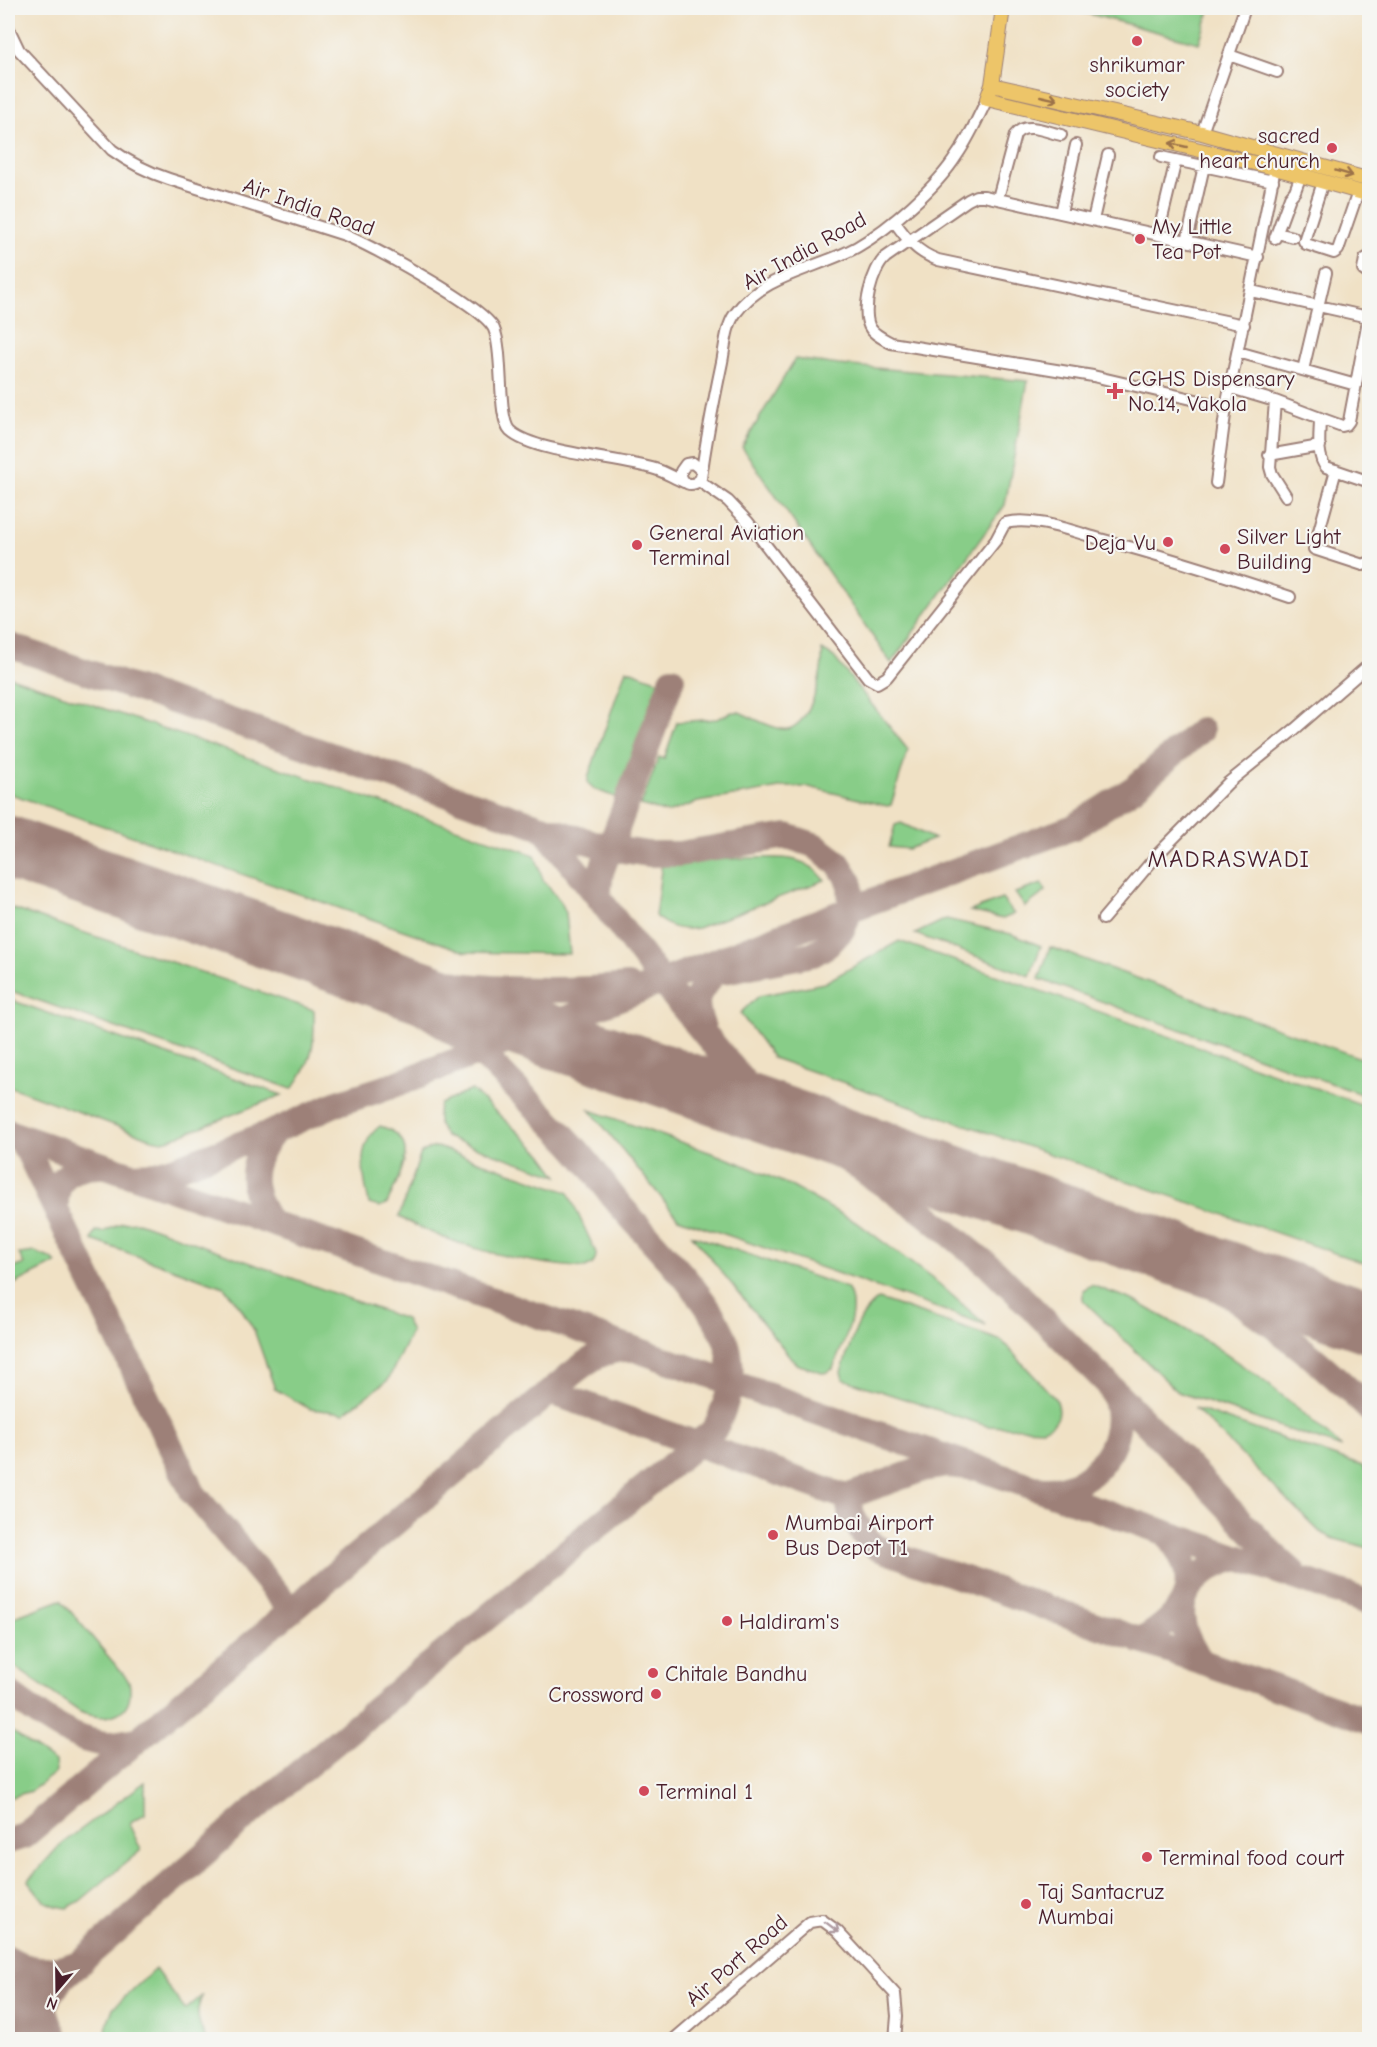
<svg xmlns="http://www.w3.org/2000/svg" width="1377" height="2047" viewBox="0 0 1377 2047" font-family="'Comic Neue',sans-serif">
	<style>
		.green { fill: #88cd88; stroke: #69765a; stroke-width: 1.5 }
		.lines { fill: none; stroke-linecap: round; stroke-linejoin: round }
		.taxiway { stroke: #9d8078; stroke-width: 26 }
		.runway { stroke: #9d8078; stroke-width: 63 }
		.minor-casing { stroke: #9d8078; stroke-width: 14 }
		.major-casing { stroke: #9d8078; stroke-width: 16 }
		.minor { stroke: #fff; stroke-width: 10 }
		.major { stroke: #edc569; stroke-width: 14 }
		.oneway { stroke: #9c724a }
		.oneway2 { stroke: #ae9aa0 }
		.poi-dot { fill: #d1495b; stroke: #f6f6f2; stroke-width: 2 }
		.labels { text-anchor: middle; stroke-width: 4.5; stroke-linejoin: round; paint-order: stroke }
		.poi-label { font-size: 22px; fill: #4a1f2b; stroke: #f6f6f2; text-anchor: start }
		.street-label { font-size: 22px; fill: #4a1f2b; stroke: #f6f6f2 }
		.neighbourhood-label { font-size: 24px; letter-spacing: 1.5px; fill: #4a1f2b; stroke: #f6f6f2 }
	</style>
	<rect width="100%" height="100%" fill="#f6f6f2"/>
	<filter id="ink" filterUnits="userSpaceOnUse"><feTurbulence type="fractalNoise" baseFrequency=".0167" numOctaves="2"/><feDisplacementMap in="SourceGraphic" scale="12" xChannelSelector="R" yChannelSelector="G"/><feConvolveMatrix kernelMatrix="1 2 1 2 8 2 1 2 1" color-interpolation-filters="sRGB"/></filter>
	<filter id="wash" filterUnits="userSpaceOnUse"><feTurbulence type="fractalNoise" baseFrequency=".008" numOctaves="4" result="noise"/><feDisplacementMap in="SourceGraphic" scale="24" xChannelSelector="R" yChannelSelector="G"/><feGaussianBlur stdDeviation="1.35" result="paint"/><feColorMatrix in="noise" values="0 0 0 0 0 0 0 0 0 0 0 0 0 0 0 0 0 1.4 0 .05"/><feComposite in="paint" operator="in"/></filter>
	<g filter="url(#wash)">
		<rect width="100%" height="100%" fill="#f0e1c5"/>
		<path class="green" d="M 1067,8 L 1210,8 L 1199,43 Z
			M 795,359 L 839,365 L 1028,381 L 1005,505 L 891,663 L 742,447 Z
			M 822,650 L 834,657 L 908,750 L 891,805 L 887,806 L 809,787 L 785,787 L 698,802 L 667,813 L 641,805 L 659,757 L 664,759 L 677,722 L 717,719 L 732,712 L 739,712 C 752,717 768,727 782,729 C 809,734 825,670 822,650 Z
			M 626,669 L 664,683 L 620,799 L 594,789 L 588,783 L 588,778 Z
			M 8,676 L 535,855 L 543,880 L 561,902 L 566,913 L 570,954 L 466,952 L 8,793 Z
			M 901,823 L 934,839 L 908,849 L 889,847 L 895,825 Z
			M 748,858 C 779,858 804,853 825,880 L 698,928 C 681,931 669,928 655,916 L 662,863 Z
			M 1042,884 L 1046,891 L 1025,907 L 1015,893 Z
			M 1002,899 L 1014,914 L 1003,919 L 970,911 Z
			M 8,907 L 314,1010 C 315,1043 313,1063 292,1089 L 8,990 Z
			M 946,919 L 1011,934 L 1041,946 L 1030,976 L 915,934 Z
			M 899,941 L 1369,1107 L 1369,1265 L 773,1058 L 740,1013 L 759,996 L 824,983 Z
			M 1050,947 L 1369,1061 L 1369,1097 L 1039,979 Z
			M 8,999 L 282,1095 L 171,1139 L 162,1141 L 152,1139 L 8,1086 Z
			M 472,1090 L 542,1154 L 558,1176 L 446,1137 C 438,1126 435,1117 440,1104 Z
			M 590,1110 L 737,1162 L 789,1185 L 859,1224 L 938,1283 L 986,1325 L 678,1218 Z
			M 380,1126 C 424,1139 399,1174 387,1204 L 379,1207 L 369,1204 C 364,1177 354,1146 380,1126 Z
			M 437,1147 L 568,1192 L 596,1253 C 596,1262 593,1265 585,1268 C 520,1262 457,1249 399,1217 L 421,1153 L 428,1149 Z
			M 138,1222 L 405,1319 L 411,1332 L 388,1380 L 344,1413 L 310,1409 L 275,1389 L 254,1330 L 241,1308 L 224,1287 L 92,1240 L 96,1231 L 103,1232 L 122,1223 Z
			M 692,1235 L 847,1288 C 862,1312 841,1345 833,1369 L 825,1373 L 796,1364 Z
			M 35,1252 L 52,1259 L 56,1263 L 8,1287 L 8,1270 L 24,1264 L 19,1254 Z
			M 1091,1285 L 1135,1301 L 1211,1344 L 1259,1377 L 1299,1409 L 1342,1448 L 1178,1392 L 1083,1300 L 1083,1290 Z
			M 879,1299 L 1002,1341 L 1057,1401 C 1062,1416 1057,1424 1043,1429 L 987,1426 L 843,1379 L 841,1372 C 850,1348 856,1314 879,1299 Z
			M 1194,1408 L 1362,1466 L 1369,1475 L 1369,1548 L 1335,1539 L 1320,1532 Z
			M 61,1600 L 129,1681 C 136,1716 106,1723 80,1712 L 8,1662 L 8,1617 L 9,1619 Z
			M 8,1729 L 55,1762 L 56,1772 L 31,1791 L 8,1798 Z
			M 145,1782 L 145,1814 L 132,1821 L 130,1826 L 141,1850 L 80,1901 L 67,1908 L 56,1906 L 44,1901 L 28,1881 L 60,1845 Z
			M 155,1969 L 185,2010 L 203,1995 C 194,2012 198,2022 206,2039 L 110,2039 L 106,2028 L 113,2008 Z"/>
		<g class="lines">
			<path class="taxiway" d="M 8,645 L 542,827 L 598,897 L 662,982 L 756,1096 L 768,1107 L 785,1118
				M 542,827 L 609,848 L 648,854 L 679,854 L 787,836 L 814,845 L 838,863 L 850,882 L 851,909 L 842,930 L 828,945 L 813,954 L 724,971
				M 598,897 L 601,872 L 672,679
				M 355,964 C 375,968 394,974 413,978 C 479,991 562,993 628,986
				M 703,1028 C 693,1001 695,994 715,973
				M 768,1115 L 833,1150 L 922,1211 L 994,1270 L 1110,1386 L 1274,1555 L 1294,1573
				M 8,1132 L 978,1468
				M 10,1134 L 20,1140 L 28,1152 L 193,1493 L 291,1610
				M 132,1175 L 156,1174 L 176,1168 L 275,1131 L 335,1104 L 391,1086 L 851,909 L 1074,827 L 1134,788 L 1201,730
				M 56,1210 C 54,1177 71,1165 103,1166
				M 270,1222 C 247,1188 248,1163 275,1131
				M 1107,1230 C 1152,1252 1199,1274 1240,1302 C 1286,1334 1330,1370 1370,1410
				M 551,1392 L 846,1497 L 923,1469 L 948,1465 L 978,1468 L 1370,1603
				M 1041,1489 C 1048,1489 1056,1489 1064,1487 C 1097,1480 1122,1443 1117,1409 C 1116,1402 1113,1394 1110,1387
				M 846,1497 C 852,1518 860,1534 877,1548 L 1370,1721
				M 1140,1641 C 1190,1612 1204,1580 1166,1533
				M 1202,1662 C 1166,1615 1180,1574 1237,1558
				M 8,1693 C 38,1714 69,1741 108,1744 C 117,1744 127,1742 136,1740
				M 8,1841 L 24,1836 L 569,1376 C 590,1359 603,1349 631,1349
				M 8,1958 C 31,1974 53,1970 79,1964
				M 8,2009 L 8,1980
				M 41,2040 C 38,2017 47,1999 59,1981 L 261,1804 L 714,1430 C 727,1406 734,1380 729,1352 C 720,1306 650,1241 619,1204 C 606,1189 596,1172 583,1157 C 564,1134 541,1113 520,1092 C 506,1079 493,1063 478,1051 C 429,1011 371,982 314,954"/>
			<path class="runway" d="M 8,847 L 1370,1322
				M 8,1979 L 37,2040"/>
		</g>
	</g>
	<g filter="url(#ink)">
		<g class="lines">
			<defs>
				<path id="minor" d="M 8,27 L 19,50 L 112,150 C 130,163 148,172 169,179 L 345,235 C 372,247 484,306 494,329 C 504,352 497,418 510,431 C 534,453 621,458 655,469 C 665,472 674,478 684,482
					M 1229,55 L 1277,72
					M 1202,133 L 1245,8
					M 1161,157 L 1273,181
					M 1323,182 L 1304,241 L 1306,244 L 1334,253 L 1338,250 L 1358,192
					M 998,198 L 1015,135 C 1025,121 1047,132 1061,135
					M 1061,213 L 1076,145
					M 1093,220 L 1108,155
					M 894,221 C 907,239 916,252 938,260 L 1244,325
					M 1277,233 L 1293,237
					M 1158,235 L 1176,160
					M 1275,238 L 1290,197 L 1295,191 L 1301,175
					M 1187,241 L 1204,166
					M 1370,256 L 1365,259 L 1363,270 L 1370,275
					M 1251,291 L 1368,317
					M 1238,352 L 1356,385
					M 1303,370 L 1326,273
					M 1231,388 L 1275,401 L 1320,418 C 1320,433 1316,456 1326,467 L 1370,482
					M 1275,401 L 1270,467 L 1272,474 L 1286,496
					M 1226,407 L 1093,376 L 891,343 C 884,339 875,335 871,329 C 860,314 872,268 886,257 L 968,200 L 976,196 L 984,196 L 1258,257
					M 1320,418 L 1342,426 L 1346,425 L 1349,421 L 1370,310
					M 1269,455 L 1320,446
					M 701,470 L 693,463 L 686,464 L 681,471 C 680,484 693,489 701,478 C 706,439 714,400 722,362 C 725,347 726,326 735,314 C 763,274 818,269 857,247 C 890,228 937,187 957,155 C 969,138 978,118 987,99
					M 1336,470 L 1314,549 L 1363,565 L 1370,562
					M 699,481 L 728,501 L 748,522 L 868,678 L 877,683 L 887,677 L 996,540 L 1005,523 C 1033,516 1072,531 1100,539 C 1164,556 1227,576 1290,597
					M 1216,483 L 1226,407 L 1276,163
					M 1103,919 L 1158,854 L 1228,783 L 1295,729 L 1370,664
					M 673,2040 L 810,1922 L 822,1920 L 837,1931 L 895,1994 L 897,2016 L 895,2040"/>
				<path id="major" d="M 1003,8 L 992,85 L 987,99 L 1275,168 L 1370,195
					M 992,85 L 1202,133 L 1370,180"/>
			</defs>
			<use href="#minor" class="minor-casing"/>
			<use href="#major" class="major-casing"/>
			<use href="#minor" class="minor"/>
			<use href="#major" class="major"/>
		</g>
		<defs><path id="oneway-shaft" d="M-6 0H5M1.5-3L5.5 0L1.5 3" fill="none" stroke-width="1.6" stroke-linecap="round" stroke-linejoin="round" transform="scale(1.5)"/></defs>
		<g class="oneway">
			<use href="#oneway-shaft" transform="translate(1049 98) rotate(13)"/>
			<use href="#oneway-shaft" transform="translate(1178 145) rotate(-167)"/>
			<use href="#oneway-shaft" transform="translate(1344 173) rotate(16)"/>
		</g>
		<use class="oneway2" href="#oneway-shaft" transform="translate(832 1927) rotate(37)"/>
	</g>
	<g class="poi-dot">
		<circle cx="1137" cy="41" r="6"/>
		<circle cx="1332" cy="148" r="6"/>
		<circle cx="1140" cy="239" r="6"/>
		<path d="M1112 382h6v6h6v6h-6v6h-6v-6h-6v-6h6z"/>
		<circle cx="1168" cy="542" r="6"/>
		<circle cx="637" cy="545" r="6"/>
		<circle cx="1225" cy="549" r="6"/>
		<circle cx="773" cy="1535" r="6"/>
		<circle cx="727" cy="1621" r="6"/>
		<circle cx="653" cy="1673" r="6"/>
		<circle cx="656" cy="1694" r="6"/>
		<circle cx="644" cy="1791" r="6"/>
		<circle cx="1147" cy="1857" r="6"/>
		<circle cx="1026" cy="1904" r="6"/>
	</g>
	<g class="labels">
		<g class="poi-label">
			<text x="1137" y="72" text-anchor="middle">shrikumar<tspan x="1137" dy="25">society</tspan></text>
			<text x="1320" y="143" text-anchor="end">sacred<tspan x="1320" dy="25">heart church</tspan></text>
			<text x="1152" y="234">My Little<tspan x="1152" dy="25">Tea Pot</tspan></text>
			<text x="1128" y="386">CGHS Dispensary<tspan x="1128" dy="25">No.14, Vakola</tspan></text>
			<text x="649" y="540">General Aviation<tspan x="649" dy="25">Terminal</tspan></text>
			<text x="1237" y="544">Silver Light<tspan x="1237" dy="25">Building</tspan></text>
			<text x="1156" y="550" text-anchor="end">Deja Vu</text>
			<text x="785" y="1530">Mumbai Airport<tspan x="785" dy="25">Bus Depot T1</tspan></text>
			<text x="739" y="1629">Haldiram's</text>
			<text x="665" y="1681">Chitale Bandhu</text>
			<text x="644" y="1702" text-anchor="end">Crossword</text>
			<text x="656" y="1799">Terminal 1</text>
			<text x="1159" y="1865">Terminal food court</text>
			<text x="1038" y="1899">Taj Santacruz<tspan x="1038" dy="25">Mumbai</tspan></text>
		</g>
		<g class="street-label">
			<text transform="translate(309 206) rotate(19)" y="8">Air India Road</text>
			<text transform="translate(804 250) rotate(-29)" y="8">Air India Road</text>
			<text transform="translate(736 1960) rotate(-41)" y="8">Air Port Road</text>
		</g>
		<g class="neighbourhood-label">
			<text x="1229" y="867">MADRASWADI</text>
		</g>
	</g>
	<rect width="1377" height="2047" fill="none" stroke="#f6f6f2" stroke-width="30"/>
	<g transform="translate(57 1990) rotate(200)" stroke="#f6f6f2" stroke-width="4.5" paint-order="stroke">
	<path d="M0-4.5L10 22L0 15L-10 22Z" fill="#4a1f2b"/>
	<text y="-9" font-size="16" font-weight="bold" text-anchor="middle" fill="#4a1f2b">N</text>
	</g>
</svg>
